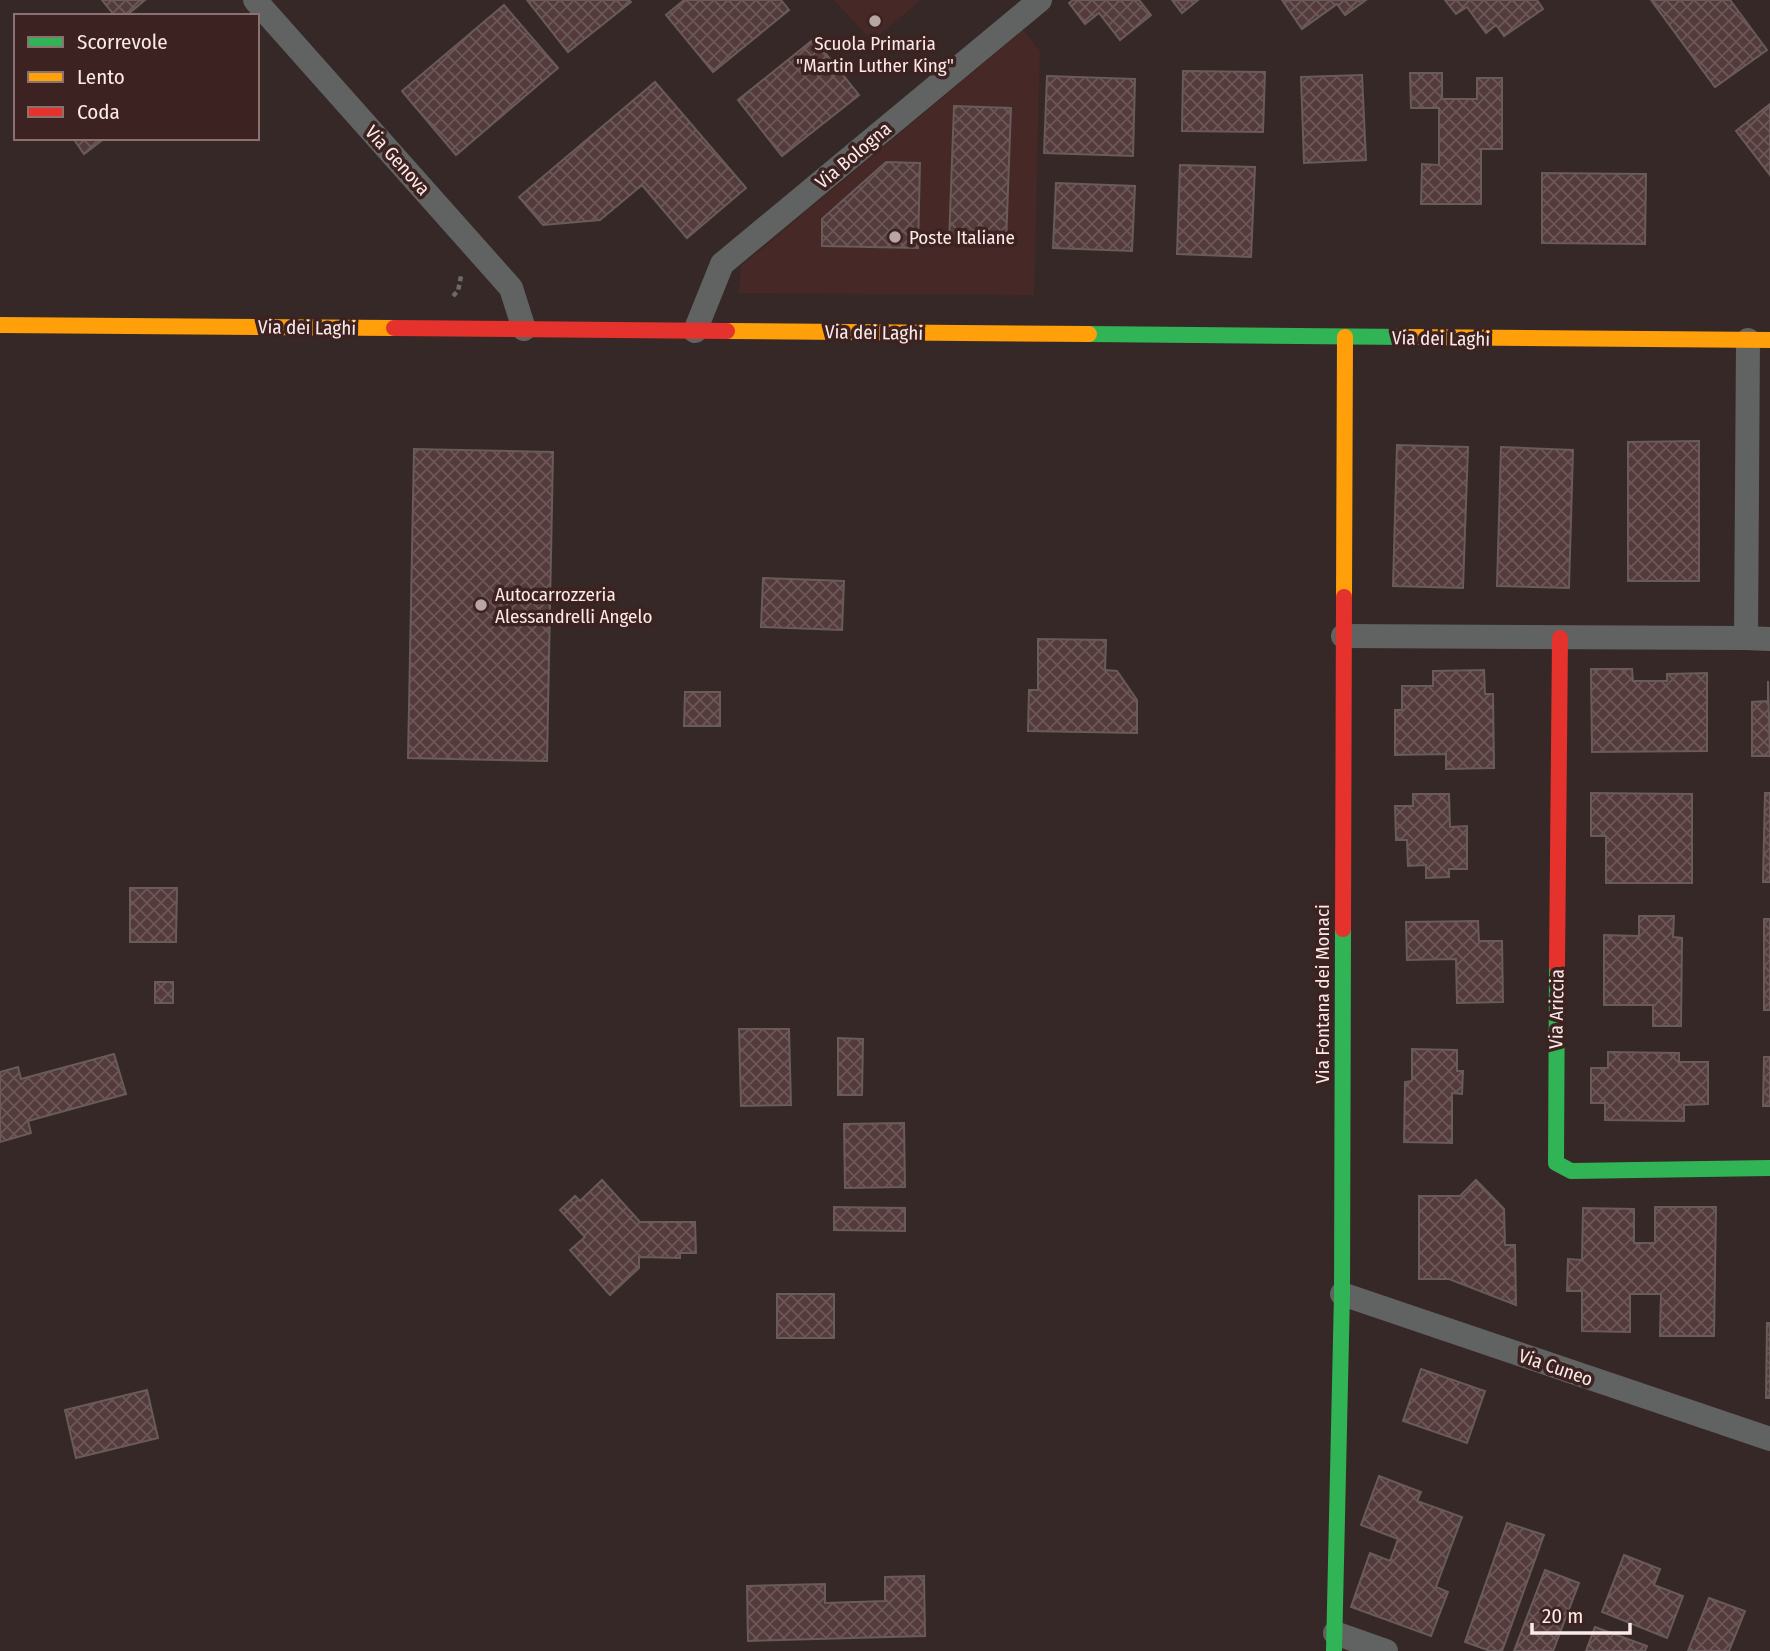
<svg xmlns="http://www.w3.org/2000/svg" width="1770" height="1651" viewBox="0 0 1770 1651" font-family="'Fira Sans Condensed',sans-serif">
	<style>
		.built { fill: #462826 }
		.building { fill: url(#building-cross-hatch); stroke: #685b59; stroke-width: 2 }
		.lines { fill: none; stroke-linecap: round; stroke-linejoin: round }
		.path { stroke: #6c6968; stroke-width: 4.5; stroke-dasharray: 5 3.5; stroke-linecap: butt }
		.street { stroke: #606362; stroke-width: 24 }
		.fast { stroke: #30b455; stroke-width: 16 }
		.slow { stroke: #ff9f0a; stroke-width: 16 }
		.jam { stroke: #e5322d; stroke-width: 16 }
		.poi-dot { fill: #b7a6a4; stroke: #3c2220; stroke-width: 2.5 }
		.labels { text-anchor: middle; stroke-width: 7; stroke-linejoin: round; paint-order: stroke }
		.poi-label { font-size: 19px; fill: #fceae8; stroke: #3c2220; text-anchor: start }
		.street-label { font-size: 19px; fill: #fceae8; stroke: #3c2220 }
	</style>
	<defs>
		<pattern id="building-cross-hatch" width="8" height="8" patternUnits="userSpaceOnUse" patternTransform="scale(1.75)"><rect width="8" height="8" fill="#533b3b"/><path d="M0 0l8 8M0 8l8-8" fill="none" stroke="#6d5857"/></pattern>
	</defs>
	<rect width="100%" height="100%" fill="#362826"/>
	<path class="built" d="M 834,0 L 921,0 L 872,41 Z
		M 1023,30 L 1040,51 L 1034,295 L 739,293 L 741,266 Z"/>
	<path class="building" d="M 102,0 L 145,0 L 126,16 L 115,16 Z
		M 527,0 L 629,0 L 631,2 L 568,52 Z
		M 684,0 L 781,0 L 789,10 L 713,72 L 666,15 Z
		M 1073,0 L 1139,0 L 1151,15 L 1120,40 L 1099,13 L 1085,24 L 1069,3 Z
		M 1172,0 L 1198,0 L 1182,13 Z
		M 1282,0 L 1366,0 L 1345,15 L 1337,4 L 1302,29 Z
		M 1445,0 L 1537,0 L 1543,9 L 1504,36 L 1496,25 L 1486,33 L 1467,7 L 1456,14 Z
		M 1651,0 L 1730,0 L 1767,50 L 1715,87 Z
		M 504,5 L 558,68 L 456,155 L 402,91 Z
		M 814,39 L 859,95 L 782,156 L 738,100 Z
		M 1183,71 L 1265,72 L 1263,132 L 1182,131 Z
		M 1410,73 L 1442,73 L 1442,99 L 1477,99 L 1477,78 L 1502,78 L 1502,149 L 1481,149 L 1481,204 L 1421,204 L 1422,164 L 1439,165 L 1439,108 L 1411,108 Z
		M 1362,75 L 1366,160 L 1304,163 L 1301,77 Z
		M 1047,76 L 1135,79 L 1133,156 L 1044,153 Z
		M 655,82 L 746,188 L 687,238 L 642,185 L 600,220 L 543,225 L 519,197 Z
		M 1770,104 L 1770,175 L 1736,131 Z
		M 954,106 L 1011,108 L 1006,244 L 949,242 Z
		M 73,138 L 105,138 L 84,154 Z
		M 886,162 L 920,163 L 918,248 L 822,246 L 822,219 Z
		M 1180,165 L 1255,167 L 1251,257 L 1177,254 Z
		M 1542,173 L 1646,174 L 1645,244 L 1542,243 Z
		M 1056,183 L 1135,186 L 1132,251 L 1053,248 Z
		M 1699,441 L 1699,581 L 1628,581 L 1628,442 Z
		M 1397,445 L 1468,447 L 1463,588 L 1393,586 Z
		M 1501,447 L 1573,450 L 1569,588 L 1497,586 Z
		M 414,449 L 553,452 L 547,761 L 408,758 Z
		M 763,578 L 844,581 L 842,630 L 761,627 Z
		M 1038,639 L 1106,640 L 1105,670 L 1117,671 L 1137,700 L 1137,733 L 1028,731 L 1029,690 L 1038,690 Z
		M 1591,669 L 1632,669 L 1633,681 L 1667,681 L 1667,674 L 1707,673 L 1707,751 L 1592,752 Z
		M 1484,670 L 1485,694 L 1493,694 L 1494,768 L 1446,769 L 1446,754 L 1395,755 L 1395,710 L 1402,710 L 1402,686 L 1433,686 L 1433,671 Z
		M 1768,681 L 1770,756 L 1752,756 L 1752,702 L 1768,701 Z
		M 685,692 L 720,692 L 720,726 L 684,726 Z
		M 1591,793 L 1692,794 L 1692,883 L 1606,883 L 1606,836 L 1591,836 Z
		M 1765,793 L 1770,793 L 1770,882 L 1763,882 Z
		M 1413,794 L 1449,794 L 1450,827 L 1467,826 L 1467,869 L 1449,869 L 1449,877 L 1426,878 L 1426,865 L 1408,866 L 1407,840 L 1396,840 L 1395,806 L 1413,806 Z
		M 130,888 L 177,888 L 176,942 L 130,942 Z
		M 1639,916 L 1674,916 L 1673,937 L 1682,938 L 1681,1026 L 1653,1026 L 1653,1005 L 1604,1005 L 1604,935 L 1639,936 Z
		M 1764,919 L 1770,919 L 1770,1010 L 1764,1010 Z
		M 1478,921 L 1479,941 L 1502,941 L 1503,1002 L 1457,1003 L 1456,959 L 1407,960 L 1406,922 Z
		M 155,982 L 173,982 L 173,1003 L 155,1003 Z
		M 739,1029 L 789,1029 L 791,1105 L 741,1106 Z
		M 838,1038 L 863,1039 L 862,1095 L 838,1095 Z
		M 1412,1049 L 1457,1050 L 1457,1071 L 1463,1071 L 1462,1094 L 1452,1093 L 1452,1143 L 1404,1142 L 1405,1082 L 1412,1081 Z
		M 1608,1052 L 1679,1053 L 1679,1062 L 1708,1062 L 1708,1104 L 1684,1105 L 1684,1121 L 1605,1120 L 1605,1103 L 1591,1103 L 1591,1068 L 1608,1068 Z
		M 114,1054 L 126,1094 L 28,1121 L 31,1133 L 0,1142 L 0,1072 L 18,1067 L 21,1079 Z
		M 1764,1057 L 1770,1057 L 1770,1106 L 1763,1106 Z
		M 904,1123 L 905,1187 L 845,1188 L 844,1124 Z
		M 602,1180 L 640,1222 L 695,1222 L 696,1253 L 680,1253 L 680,1258 L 639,1257 L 639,1268 L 610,1295 L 570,1250 L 585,1237 L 560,1210 L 575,1196 L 580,1201 Z
		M 1476,1180 L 1504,1209 L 1505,1245 L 1515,1245 L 1516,1305 L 1449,1279 L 1419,1279 L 1419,1196 L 1460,1196 Z
		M 834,1207 L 905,1208 L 905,1231 L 834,1230 Z
		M 1655,1207 L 1716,1207 L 1714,1336 L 1660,1336 L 1661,1294 L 1630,1294 L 1630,1332 L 1582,1331 L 1582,1291 L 1567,1291 L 1568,1259 L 1582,1260 L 1583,1208 L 1634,1209 L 1634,1243 L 1655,1243 Z
		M 777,1294 L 834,1294 L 834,1338 L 777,1338 Z
		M 1767,1323 L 1770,1323 L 1770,1398 L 1766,1398 Z
		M 1421,1369 L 1485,1391 L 1467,1443 L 1403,1421 Z
		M 147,1390 L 158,1438 L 76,1458 L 65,1410 Z
		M 1379,1476 L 1421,1492 L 1417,1501 L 1462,1517 L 1436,1587 L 1448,1592 L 1431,1636 L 1351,1607 L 1370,1553 L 1390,1561 L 1398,1539 L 1361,1525 Z
		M 1507,1523 L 1544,1535 L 1502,1651 L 1490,1651 L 1465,1642 Z
		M 1624,1555 L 1660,1569 L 1654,1585 L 1683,1596 L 1667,1638 L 1602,1612 Z
		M 1545,1570 L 1579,1583 L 1553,1651 L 1514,1651 Z
		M 924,1576 L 925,1636 L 748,1641 L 747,1586 L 825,1584 L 825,1603 L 885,1601 L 885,1577 Z
		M 1709,1598 L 1745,1611 L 1729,1651 L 1688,1651 Z
		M 1595,1627 L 1647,1646 L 1645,1651 L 1586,1651 Z"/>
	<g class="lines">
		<path class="path" d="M 453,296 L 458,291 L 461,276"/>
		<path class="street" d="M 255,0 L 511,288 L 524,329
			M 695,331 L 722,264 L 1040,0
			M 1748,340 L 1746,638 L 1770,639
			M 1343,636 L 1746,638
			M 1342,1294 L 1770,1439
			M 1335,1633 L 1386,1651"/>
		<path class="fast" d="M 1089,334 L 1407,337
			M 1557,966 L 1556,1163 L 1571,1171 L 1770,1168
			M 1334,1651 L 1342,1294 L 1343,929"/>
		<path class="slow" d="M 0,325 L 394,328
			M 727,331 L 1089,334
			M 1407,337 L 1770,340
			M 1344,597 L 1345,337"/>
		<path class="jam" d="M 394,328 L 727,331
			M 1343,929 L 1344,597
			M 1557,966 L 1560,638"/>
	</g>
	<g class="poi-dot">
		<circle cx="875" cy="21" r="7"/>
		<circle cx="895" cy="237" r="7"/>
		<circle cx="481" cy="605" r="7"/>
	</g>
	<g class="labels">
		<g class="poi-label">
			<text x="875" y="50" text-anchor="middle">Scuola Primaria<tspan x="875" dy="22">"Martin Luther King"</tspan></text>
			<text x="909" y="244">Poste Italiane</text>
			<text x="495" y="601">Autocarrozzeria<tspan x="495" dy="22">Alessandrelli Angelo</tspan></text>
		</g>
		<g class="street-label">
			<text transform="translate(853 155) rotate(-40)" y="7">Via Bologna</text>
			<text transform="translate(398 160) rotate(48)" y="7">Via Genova</text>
			<text transform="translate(307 327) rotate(1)" y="7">Via dei Laghi</text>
			<text transform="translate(874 332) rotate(1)" y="7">Via dei Laghi</text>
			<text transform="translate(1441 338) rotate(1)" y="7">Via dei Laghi</text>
			<text transform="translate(1322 994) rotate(-90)" y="7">Via Fontana dei Monaci</text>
			<text transform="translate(1556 1009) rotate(-89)" y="7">Via Ariccia</text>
			<text transform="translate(1556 1367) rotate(19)" y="7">Via Cuneo</text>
		</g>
	</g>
	<rect x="14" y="14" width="245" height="126" fill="#3c2220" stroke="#897270" stroke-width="2"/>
	<rect x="28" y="37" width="35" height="10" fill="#30b455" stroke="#897270" stroke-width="2"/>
	<text x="77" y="49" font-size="21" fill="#fceae8">Scorrevole</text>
	<rect x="28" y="72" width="35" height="10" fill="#ff9f0a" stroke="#897270" stroke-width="2"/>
	<text x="77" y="84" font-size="21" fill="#fceae8">Lento</text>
	<rect x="28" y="107" width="35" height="10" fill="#e5322d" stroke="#897270" stroke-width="2"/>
	<text x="77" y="119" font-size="21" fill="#fceae8">Coda</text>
	<path d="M1532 1623v10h98v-10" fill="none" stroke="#fceae8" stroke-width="3.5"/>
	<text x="1542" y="1623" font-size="21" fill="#fceae8" stroke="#3c2220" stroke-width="5" paint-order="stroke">20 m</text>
</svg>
